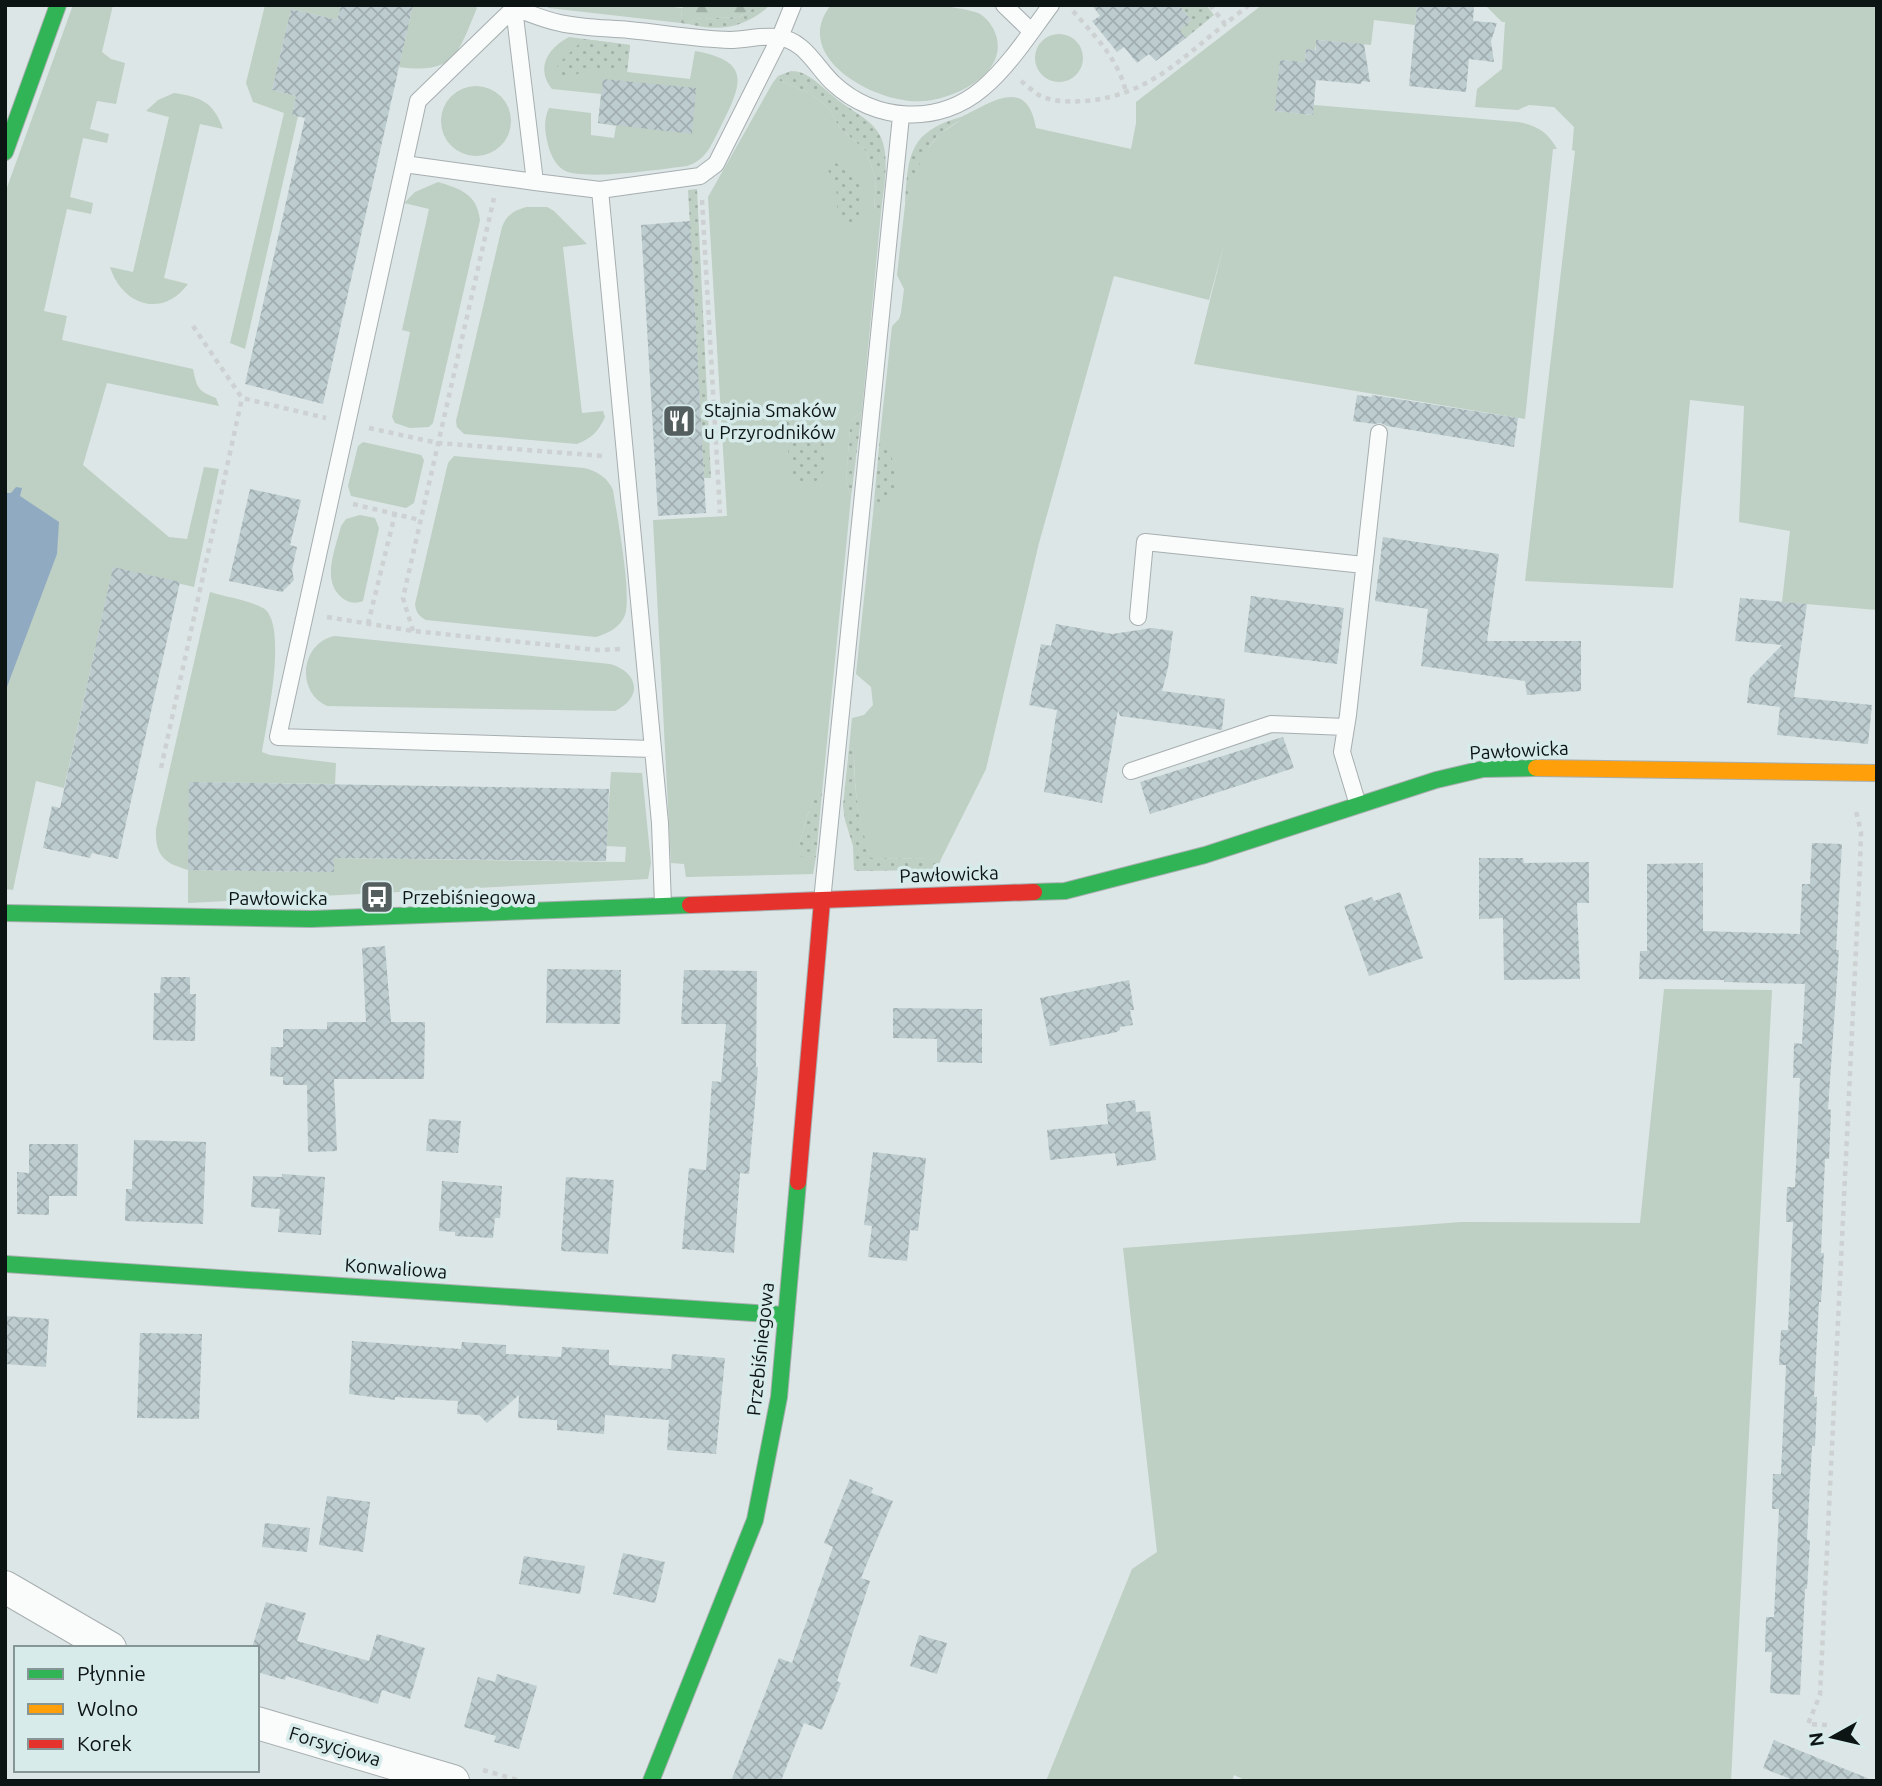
<svg xmlns="http://www.w3.org/2000/svg" width="1882" height="1786" viewBox="0 0 1882 1786" font-family="Ubuntu,sans-serif">
	<style>
		.grass { fill: #becfc4 }
		.forest { fill: url(#forest-firs) }
		.park { fill: url(#park-dots) }
		.water { fill: #90aac2 }
		.building { fill: url(#building-cross-hatch) }
		.lines { fill: none; stroke-linecap: round; stroke-linejoin: round }
		.lane-casing { stroke: #a7aeaf; stroke-width: 18 }
		.street-casing { stroke: #a7aeaf; stroke-width: 34 }
		.fast-casing { stroke: #a7aeaf; stroke-width: 18 }
		.slow-casing { stroke: #a7aeaf; stroke-width: 18 }
		.jam-casing { stroke: #a7aeaf; stroke-width: 18 }
		.path { stroke: #ced1d1; stroke-width: 4.5; stroke-dasharray: 5 5; stroke-linecap: butt }
		.lane { stroke: #fafbfb; stroke-width: 16 }
		.street { stroke: #fafbfb; stroke-width: 32 }
		.fast { stroke: #30b455; stroke-width: 16 }
		.slow { stroke: #ff9f0a; stroke-width: 16 }
		.jam { stroke: #e5322d; stroke-width: 16 }
		.labels { text-anchor: middle; stroke-width: 7; stroke-linejoin: round; paint-order: stroke }
		.poi-label { font-size: 19px; fill: #0d1414; stroke: #d7ebeb; text-anchor: start }
		.street-label { font-size: 19px; fill: #0d1414; stroke: #d7ebeb }
	</style>
	<defs>
		<pattern id="forest-firs" width="22" height="20" patternUnits="userSpaceOnUse" patternTransform="scale(1.75)"><rect width="22" height="20" fill="#becfc4"/><path d="M5 1l3.5 6h-7zM16 11l3.5 6h-7z" fill="#a2b1a8"/></pattern>
		<pattern id="park-dots" width="8" height="8" patternUnits="userSpaceOnUse" patternTransform="scale(1.75)"><rect width="8" height="8" fill="#becfc4"/><path d="M2 2h.1M6 6h.1" fill="none" stroke="#a2b1a8" stroke-width="1.8" stroke-linecap="round"/></pattern>
		<pattern id="building-cross-hatch" width="8" height="8" patternUnits="userSpaceOnUse" patternTransform="scale(1.75)"><rect width="8" height="8" fill="#bdcccf"/><path d="M0 0l8 8M0 8l8-8" fill="none" stroke="#a1aeb1"/></pattern>
	</defs>
	<rect width="100%" height="100%" fill="#dce6e6"/>
	<path class="grass" d="M 73,5 L 113,5 L 102,52 L 111,59 L 125,63 L 116,104 L 97,101 L 90,129 L 109,134 L 107,143 L 83,138 L 70,197 L 93,203 L 91,214 L 67,209 L 44,311 L 67,316 L 62,340 L 193,369 C 197,388 198,391 216,398 L 219,406 L 107,383 L 83,465 L 169,537 L 187,539 L 204,467 L 219,469 L 194,587 L 113,568 L 64,788 L 36,781 L 13,890 L 5,889 L 5,193 Z
		M 265,5 L 341,5 L 337,20 L 291,9 L 272,90 L 296,96 L 292,115 L 298,116 L 245,349 L 230,343 L 284,113 L 253,102 L 246,83 Z
		M 413,5 L 474,5 L 477,8 C 458,53 455,75 399,67 Z
		M 542,5 L 656,5 L 682,8 L 681,23 L 549,8 Z
		M 831,5 C 875,5 933,0 975,12 C 983,14 990,22 994,30 C 1013,71 956,99 923,101 C 877,105 789,57 831,5 Z
		M 1262,5 L 1417,5 L 1415,25 L 1374,20 L 1371,45 L 1317,40 L 1315,50 L 1306,49 L 1305,62 L 1280,60 L 1276,111 L 1312,115 L 1314,105 L 1518,122 C 1536,125 1548,132 1557,149 L 1553,149 L 1525,419 L 1194,364 L 1224,244 L 1209,300 L 1114,276 L 1039,543 L 986,769 L 941,859 L 871,858 C 858,822 854,788 854,749 L 849,748 L 852,718 L 864,715 L 873,705 L 871,687 L 856,674 L 873,514 C 904,499 896,460 880,436 L 892,326 L 899,319 L 901,313 L 904,289 L 897,275 L 905,205 L 916,171 L 924,153 L 941,133 L 961,120 L 961,117 C 991,103 1027,75 1036,128 L 1131,149 L 1136,123 L 1136,102 Z
		M 1477,5 L 1877,5 L 1877,610 L 1782,602 L 1790,531 L 1739,522 L 1744,406 L 1690,400 L 1673,588 L 1525,581 L 1575,151 L 1572,150 L 1574,127 L 1554,107 L 1529,105 L 1518,110 L 1475,107 L 1477,89 L 1502,69 L 1505,22 L 1502,22 L 1486,6 Z
		M1035 58a24 24 0 1 1 48 0a24 24 0 1 1-48 0Z
		M 569,37 L 630,45 L 627,72 L 690,79 L 695,51 C 752,61 742,84 721,126 C 712,143 707,160 687,166 C 662,169 579,182 562,169 C 555,164 550,153 548,145 C 545,132 543,121 549,108 L 591,113 L 591,135 L 614,138 L 616,126 L 598,123 L 601,94 L 552,89 C 535,68 548,48 569,37 Z
		M 778,76 L 780,81 L 807,92 L 821,101 L 830,110 L 839,127 L 866,151 L 876,179 L 874,211 L 881,213 L 862,411 L 852,420 L 850,427 L 846,481 L 851,497 L 822,793 C 807,799 803,840 795,855 L 816,857 L 813,874 L 686,877 L 684,864 L 671,863 L 653,520 L 727,516 L 708,197 L 772,84 Z
		M441 121a35 35 0 1 1 70 0a35 35 0 1 1-70 0Z
		M 174,93 C 202,97 214,103 223,129 L 200,124 L 164,278 L 188,284 C 162,319 122,305 110,267 L 133,272 L 169,117 L 146,111 L 158,100 Z
		M 438,182 C 461,189 477,194 480,220 L 433,423 L 429,427 L 410,428 L 395,423 L 392,417 L 410,332 L 402,330 L 429,209 L 404,203 L 415,192 Z
		M 526,207 L 547,207 L 554,211 L 587,244 L 563,247 L 582,413 L 603,411 L 605,417 C 598,432 592,438 577,444 L 464,434 L 457,427 L 456,421 L 502,227 C 507,215 513,211 526,207 Z
		M 363,442 L 421,455 L 424,460 L 414,503 L 406,508 L 351,496 L 348,486 L 358,446 Z
		M 454,456 L 584,468 C 597,471 608,478 613,490 C 617,516 632,593 625,615 C 620,628 608,633 596,637 L 426,620 C 419,616 416,613 415,604 L 448,463 Z
		M 360,515 L 375,518 L 379,528 L 363,601 C 355,604 348,603 341,597 C 321,579 336,548 341,526 L 346,519 Z
		M 210,592 C 226,597 248,600 263,608 C 289,623 266,726 262,752 L 270,755 L 336,763 L 335,784 L 189,782 L 189,870 L 333,872 L 334,858 L 625,862 L 626,847 L 606,846 L 611,772 L 642,773 L 651,863 L 648,879 L 188,903 L 188,870 C 164,863 155,856 156,829 Z
		M 335,636 L 610,664 C 638,672 644,697 615,711 L 327,706 C 295,692 301,642 335,636 Z
		M 1664,989 L 1772,990 L 1731,1781 L 1247,1781 L 1234,1775 L 1232,1781 L 1046,1781 L 1132,1569 L 1157,1552 L 1123,1248 L 1461,1222 L 1640,1223 Z"/>
	<path class="forest" d="M 686,5 L 759,5 L 739,17 L 695,19 L 688,24 L 681,23 L 682,8 Z"/>
	<path class="park" d="M 759,5 L 770,5 C 746,28 720,32 688,24 L 695,19 L 739,17 Z
		M 1179,5 L 1206,5 L 1214,15 L 1186,38 L 1179,30 L 1191,20 Z
		M 584,39 L 630,45 L 627,72 L 590,68 L 571,77 L 561,75 L 557,65 Z
		M 791,71 C 808,71 819,85 832,95 C 846,108 867,116 878,132 C 892,153 883,190 881,213 L 874,212 L 876,179 L 866,151 L 839,127 L 830,110 L 821,101 L 807,92 L 780,81 L 778,76 Z
		M 961,117 L 961,120 C 923,139 918,169 905,205 C 908,156 908,132 961,117 Z
		M 835,163 C 862,171 871,201 854,223 C 848,225 843,225 838,219 L 836,183 L 827,169 Z
		M 697,189 L 711,478 L 704,478 L 688,190 Z
		M 862,411 L 851,497 L 846,481 L 850,427 L 851,421 Z
		M 810,419 C 811,424 812,431 815,435 C 817,438 821,440 823,443 C 831,456 828,469 818,479 C 812,486 806,486 797,484 L 789,472 L 790,464 L 784,421 Z
		M 880,436 C 898,460 906,498 873,514 Z
		M 849,748 L 854,749 C 853,787 859,822 871,858 L 941,859 L 937,870 L 858,871 L 854,870 L 853,846 L 845,820 L 843,806 Z
		M 822,793 L 816,857 L 794,856 C 804,839 807,798 822,793 Z"/>
	<path class="water" d="M 16,487 L 22,488 L 20,496 L 59,522 L 57,554 L 5,692 L 5,493 L 11,493 Z"/>
	<path class="building" d="M 341,5 L 413,5 L 323,404 L 245,384 L 305,118 L 292,115 L 296,96 L 272,90 L 291,9 L 337,20 Z
		M 1092,5 L 1179,5 L 1191,20 L 1179,30 L 1186,38 L 1156,61 L 1149,54 L 1137,63 L 1124,47 L 1117,52 L 1092,21 L 1100,16 Z
		M 1417,5 L 1474,5 L 1473,21 L 1497,23 L 1491,41 L 1494,62 L 1469,59 L 1466,92 L 1409,86 Z
		M 1316,40 L 1364,44 L 1370,82 L 1362,81 L 1361,84 L 1316,80 L 1313,115 L 1275,111 L 1280,60 L 1305,62 L 1306,49 L 1316,50 Z
		M 603,79 L 696,88 L 692,134 L 598,123 Z
		M 690,221 L 706,513 L 658,516 L 641,225 Z
		M 1357,395 L 1372,397 L 1372,395 L 1518,418 L 1514,447 L 1387,426 L 1381,423 L 1374,424 L 1353,421 Z
		M 250,489 L 301,500 L 290,545 L 297,547 L 292,570 L 294,580 L 282,592 L 229,581 Z
		M 1383,537 L 1499,554 L 1487,641 L 1581,641 L 1581,691 L 1527,695 L 1525,681 L 1421,666 L 1428,609 L 1375,601 Z
		M 113,567 L 180,582 L 118,859 L 92,853 L 90,858 L 43,848 L 52,806 L 60,808 Z
		M 1251,596 L 1344,608 L 1337,664 L 1244,652 Z
		M 1740,598 L 1807,604 L 1794,697 L 1872,705 L 1868,744 L 1777,735 L 1780,707 L 1747,703 L 1750,678 L 1782,645 L 1735,641 Z
		M 1056,624 L 1112,634 L 1152,628 L 1173,631 L 1168,668 L 1162,691 L 1225,699 L 1222,730 L 1120,716 L 1118,710 L 1102,803 L 1044,792 L 1057,710 L 1029,705 L 1041,644 L 1051,646 Z
		M 1283,737 L 1294,768 L 1150,814 L 1140,782 Z
		M 189,782 L 609,789 L 606,861 L 334,858 L 334,872 L 188,870 Z
		M 1812,843 L 1842,844 L 1836,950 L 1839,950 L 1828,1109 L 1831,1110 L 1829,1159 L 1825,1159 L 1821,1253 L 1824,1253 L 1821,1302 L 1819,1302 L 1814,1397 L 1817,1397 L 1815,1446 L 1812,1446 L 1807,1540 L 1810,1540 L 1807,1589 L 1805,1589 L 1800,1695 L 1770,1693 L 1772,1652 L 1765,1652 L 1766,1617 L 1774,1617 L 1779,1509 L 1772,1509 L 1773,1474 L 1781,1474 L 1786,1365 L 1779,1365 L 1781,1330 L 1788,1330 L 1793,1222 L 1786,1222 L 1787,1187 L 1795,1187 L 1800,1078 L 1793,1078 L 1794,1043 L 1802,1044 L 1805,984 L 1724,982 L 1724,980 L 1639,979 L 1640,951 L 1647,951 L 1647,864 L 1703,863 L 1703,931 L 1800,934 L 1802,884 L 1810,884 Z
		M 1479,858 L 1523,858 L 1524,863 L 1589,862 L 1589,903 L 1577,903 L 1580,979 L 1504,980 L 1503,918 L 1479,919 Z
		M 1400,892 L 1423,958 L 1369,976 L 1344,906 L 1372,897 L 1374,901 Z
		M 385,946 L 391,1022 L 425,1022 L 424,1079 L 334,1079 L 337,1151 L 308,1152 L 307,1085 L 283,1085 L 283,1077 L 270,1076 L 271,1047 L 283,1047 L 283,1029 L 327,1029 L 327,1022 L 366,1022 L 362,948 Z
		M 547,969 L 621,970 L 620,1024 L 546,1023 Z
		M 684,970 L 757,971 L 756,1067 L 758,1067 L 749,1174 L 740,1173 L 734,1253 L 682,1249 L 689,1168 L 706,1170 L 712,1081 L 721,1082 L 726,1024 L 681,1024 Z
		M 161,977 L 190,977 L 190,994 L 196,994 L 195,1041 L 153,1040 L 154,993 L 160,993 Z
		M 1129,980 L 1134,1010 L 1130,1010 L 1133,1025 L 1120,1027 L 1120,1030 L 1117,1032 L 1050,1046 L 1040,998 Z
		M 893,1008 L 982,1009 L 982,1063 L 937,1062 L 937,1039 L 893,1038 Z
		M 1135,1100 L 1136,1112 L 1150,1111 L 1156,1160 L 1117,1166 L 1115,1153 L 1050,1160 L 1047,1130 L 1108,1124 L 1106,1104 Z
		M 429,1119 L 461,1121 L 458,1153 L 426,1151 Z
		M 134,1140 L 206,1142 L 203,1224 L 125,1221 L 126,1189 L 132,1189 Z
		M 29,1144 L 78,1144 L 77,1196 L 49,1196 L 49,1215 L 17,1214 L 17,1172 L 29,1173 Z
		M 873,1152 L 926,1158 L 918,1231 L 910,1230 L 907,1261 L 868,1257 L 872,1226 L 864,1225 Z
		M 282,1174 L 325,1177 L 321,1235 L 278,1232 L 280,1209 L 251,1207 L 253,1176 L 282,1177 Z
		M 566,1177 L 614,1180 L 608,1254 L 561,1251 Z
		M 442,1181 L 502,1186 L 500,1218 L 495,1218 L 493,1238 L 455,1236 L 455,1232 L 439,1231 Z
		M 5,1316 L 49,1319 L 46,1367 L 5,1364 Z
		M 140,1333 L 202,1334 L 199,1419 L 137,1418 Z
		M 352,1341 L 461,1349 L 462,1342 L 506,1345 L 506,1354 L 561,1357 L 562,1347 L 609,1350 L 609,1365 L 671,1369 L 672,1354 L 725,1358 L 716,1454 L 667,1450 L 669,1420 L 605,1415 L 604,1434 L 557,1430 L 557,1420 L 518,1418 L 519,1395 L 487,1423 L 479,1415 L 457,1414 L 458,1401 L 395,1397 L 395,1400 L 349,1394 Z
		M 850,1479 L 873,1488 L 871,1493 L 893,1501 L 861,1578 L 870,1581 L 837,1681 L 841,1683 L 822,1730 L 804,1723 L 781,1781 L 731,1781 L 779,1658 L 792,1663 L 833,1547 L 824,1543 Z
		M 327,1496 L 370,1502 L 363,1552 L 319,1545 Z
		M 265,1523 L 310,1528 L 307,1552 L 262,1547 Z
		M 623,1553 L 665,1562 L 655,1603 L 613,1594 Z
		M 524,1556 L 585,1566 L 580,1594 L 519,1584 Z
		M 266,1602 L 306,1613 L 297,1641 L 369,1661 L 377,1634 L 425,1648 L 410,1699 L 382,1690 L 378,1704 L 286,1676 L 285,1680 L 257,1672 L 257,1648 L 252,1648 Z
		M 919,1635 L 947,1643 L 937,1674 L 910,1666 Z
		M 497,1674 L 537,1686 L 519,1749 L 494,1742 L 496,1736 L 464,1727 L 478,1677 L 495,1682 Z
		M 1774,1740 L 1872,1780 L 1872,1781 L 1795,1781 L 1763,1768 Z"/>
	<g class="lines">
		<defs>
			<path id="lane" d="M 511,5 L 514,8 L 535,182 L 600,190 L 700,176 L 716,164 L 780,37 L 793,5
				M 1004,5 L 1031,31
				M 404,164 L 535,182
				M 600,190 L 660,823 L 663,905
				M 1138,617 L 1145,542 L 1364,565
				M 652,749 L 278,737 L 418,101 L 514,8 C 529,13 544,20 560,23 C 582,28 606,28 629,30 C 662,33 696,39 730,40 C 746,40 761,35 777,37 C 805,40 815,66 833,83 C 875,122 939,126 983,88 C 1010,65 1030,33 1051,5
				M 1131,771 L 1271,724 L 1346,727
				M 1358,805 L 1342,752 L 1348,715 L 1379,433
				M 822,901 L 901,116"/>
			<path id="street" d="M 5,1587 L 110,1648
				M 257,1723 L 453,1781"/>
			<path id="fast" d="M 5,152 L 58,5
				M 1034,892 L 1065,891 L 1205,855 L 1436,780 L 1483,769 L 1536,768
				M 5,913 L 311,919 L 690,905
				M 5,1264 L 785,1315
				M 651,1781 L 755,1520 L 779,1397 L 798,1182"/>
			<path id="slow" d="M 1536,768 L 1877,773"/>
			<path id="jam" d="M 690,905 L 1034,892
				M 798,1182 L 822,901"/>
		</defs>
		<use href="#lane" class="lane-casing"/>
		<use href="#street" class="street-casing"/>
		<use href="#fast" class="fast-casing"/>
		<use href="#slow" class="slow-casing"/>
		<use href="#jam" class="jam-casing"/>
		<path class="path" d="M 1210,5 L 1225,24 L 1249,5
			M 1073,11 C 1094,35 1120,61 1126,93
			M 1021,81 C 1028,86 1035,94 1043,97 C 1056,102 1071,102 1085,101 C 1146,96 1180,60 1225,24
			M 702,200 L 720,513
			M 193,326 L 242,398 L 326,418
			M 369,428 L 438,443 L 603,456
			M 353,504 L 420,520
			M 327,617 L 413,631 L 598,650 L 621,649
			M 368,624 L 395,514
			M 413,631 L 403,598 L 494,198
			M 161,768 L 242,398
			M 1827,1725 L 1808,1724 L 1820,1695 L 1860,866 L 1861,832 L 1855,807
			M 483,1770 L 521,1781"/>
		<use href="#lane" class="lane"/>
		<use href="#street" class="street"/>
		<use href="#fast" class="fast"/>
		<use href="#slow" class="slow"/>
		<use href="#jam" class="jam"/>
	</g>
	<defs>
		<symbol id="restaurant-square" viewBox="-11 -11 22 22"><rect x="-9" y="-9" width="18" height="18" rx="4" fill="#555e5e" stroke="#d7ebeb"/><path d="M-5-6h1v4h1v-4h1v4h1v-4h1v5L-1.5 .5V6h-2V.5L-5-1ZM5-6V6H3V1.5H1.5Q1.5-4 5-6Z" fill="#fff"/></symbol>
		<symbol id="bus-square" viewBox="-11 -11 22 22"><rect x="-9" y="-9" width="18" height="18" rx="4" fill="#555e5e" stroke="#d7ebeb"/><path d="M-5-6H5V4H4V6H2V4H-2V6H-4V4H-5ZM-3.5-4V0h7V-4ZM-3.5 1.2v1.5H-2V1.2ZM2 1.2v1.5H3.5V1.2Z" fill="#fff"/></symbol>
	</defs>
	<g fill-rule="evenodd">
		<use href="#restaurant-square" x="660" y="402" width="38" height="38"/>
		<use href="#bus-square" x="358" y="878" width="38" height="38"/>
	</g>
	<g class="labels">
		<g class="poi-label">
			<text x="704" y="417">Stajnia Smaków<tspan x="704" dy="22">u Przyrodników</tspan></text>
			<text x="402" y="904">Przebiśniegowa</text>
		</g>
		<g class="street-label">
			<text transform="translate(1519 750) rotate(-3)" y="7">Pawłowicka</text>
			<text transform="translate(949 874) rotate(-2)" y="7">Pawłowicka</text>
			<text x="278" y="905">Pawłowicka</text>
			<text transform="translate(396 1268) rotate(4)" y="7">Konwaliowa</text>
			<text transform="translate(760 1349) rotate(-84)" y="7">Przebiśniegowa</text>
			<text transform="translate(335 1746) rotate(17)" y="7">Forsycjowa</text>
		</g>
	</g>
	<rect width="1882" height="1786" fill="none" stroke="#0d1414" stroke-width="14"/>
	<rect x="14" y="1646" width="245" height="126" fill="#d7ebeb" stroke="#869595" stroke-width="2"/>
	<rect x="28" y="1669" width="35" height="10" fill="#30b455" stroke="#869595" stroke-width="2"/>
	<text x="77" y="1681" font-size="21" fill="#0d1414">Płynnie</text>
	<rect x="28" y="1704" width="35" height="10" fill="#ff9f0a" stroke="#869595" stroke-width="2"/>
	<text x="77" y="1716" font-size="21" fill="#0d1414">Wolno</text>
	<rect x="28" y="1739" width="35" height="10" fill="#e5322d" stroke="#869595" stroke-width="2"/>
	<text x="77" y="1751" font-size="21" fill="#0d1414">Korek</text>
	<g transform="translate(1833 1737) rotate(262)" stroke="#d7ebeb" stroke-width="5" paint-order="stroke">
	<path d="M0-5L12 26L0 18L-12 26Z" fill="#0d1414"/>
	<text y="-10" font-size="19" font-weight="bold" text-anchor="middle" fill="#0d1414">N</text>
	</g>
</svg>
